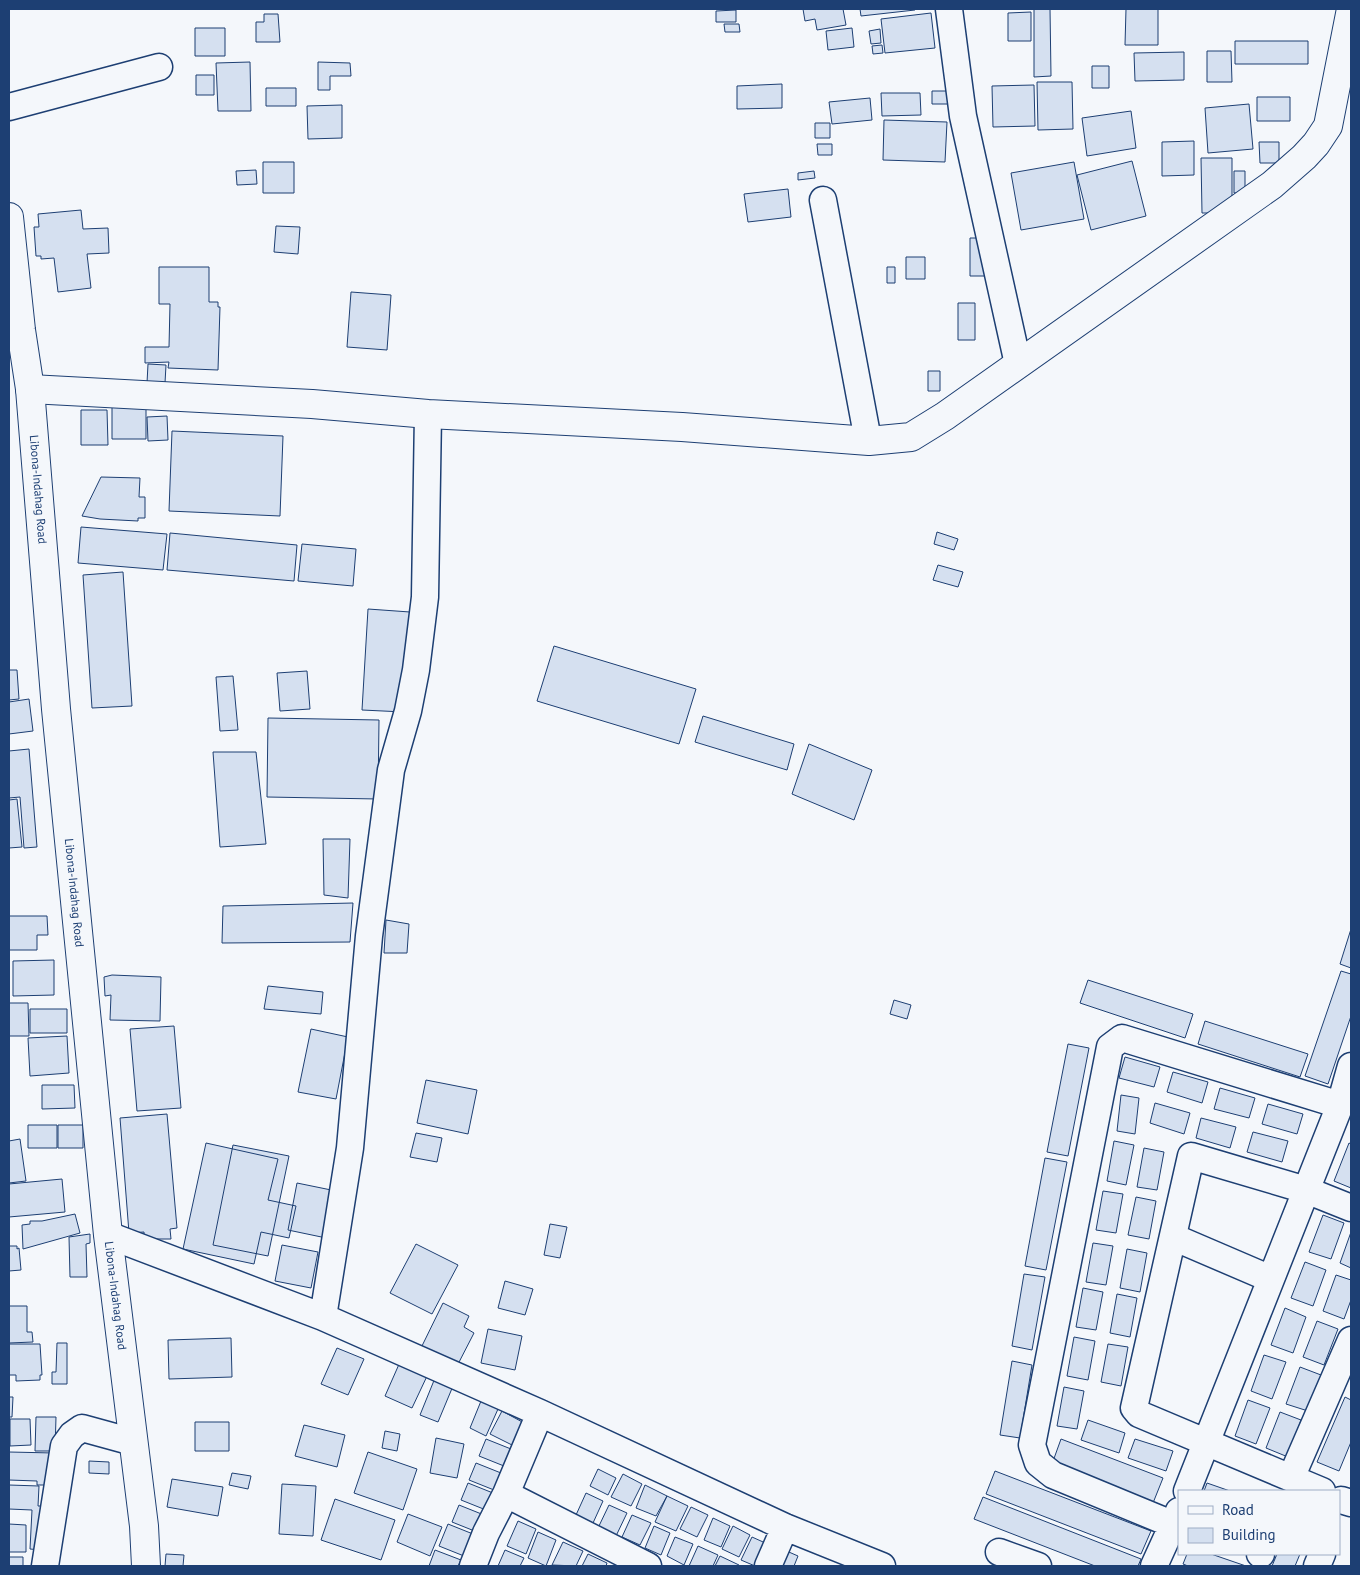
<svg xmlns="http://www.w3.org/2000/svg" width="1360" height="1575" viewBox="0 0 1360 1575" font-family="'PT Sans',sans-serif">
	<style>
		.building { fill: #d5e0f0; stroke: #1d3f73 }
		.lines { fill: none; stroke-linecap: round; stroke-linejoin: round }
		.minor-casing { stroke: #1d3f73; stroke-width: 29 }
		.major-casing { stroke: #1d3f73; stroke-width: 30 }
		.minor { stroke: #f4f7fb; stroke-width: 26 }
		.major { stroke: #f4f7fb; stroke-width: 28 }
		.labels { text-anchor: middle; stroke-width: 4; stroke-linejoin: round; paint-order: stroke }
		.street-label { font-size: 12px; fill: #1d3f73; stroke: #f4f7fb }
	</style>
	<rect width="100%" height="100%" fill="#f4f7fb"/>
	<path class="building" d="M 803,9 L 843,9 L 846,25 L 817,30 L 815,19 L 805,21 Z
		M 860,9 L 914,9 L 915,10 L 861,16 Z
		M 1034,9 L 1050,9 L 1051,76 L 1034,77 Z
		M 1126,9 L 1158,9 L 1158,45 L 1125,45 Z
		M 736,10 L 736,22 L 716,22 L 716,11 Z
		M 1031,12 L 1031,41 L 1008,41 L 1008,13 Z
		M 931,13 L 935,48 L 885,53 L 881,19 Z
		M 264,14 L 278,14 L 280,42 L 256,42 L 256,22 L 264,22 Z
		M 724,24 L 739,24 L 740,32 L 725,32 Z
		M 195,28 L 225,28 L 225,56 L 195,56 Z
		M 852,28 L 854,47 L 828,50 L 826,31 Z
		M 880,29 L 881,43 L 871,44 L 869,31 Z
		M 1235,41 L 1308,41 L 1308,64 L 1235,64 Z
		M 882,45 L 883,53 L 873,54 L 872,46 Z
		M 1207,51 L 1231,51 L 1232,82 L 1207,82 Z
		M 1184,52 L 1184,80 L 1135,81 L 1134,53 Z
		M 250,62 L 251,111 L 218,111 L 216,63 Z
		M 318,62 L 350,63 L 351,76 L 330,76 L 330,90 L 318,90 Z
		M 1092,66 L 1109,66 L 1109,88 L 1092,88 Z
		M 196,75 L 214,75 L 214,95 L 196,95 Z
		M 1037,82 L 1072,82 L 1073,129 L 1038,130 Z
		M 782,84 L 782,108 L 737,109 L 737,86 Z
		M 1034,85 L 1035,126 L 993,127 L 992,86 Z
		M 266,88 L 296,88 L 296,106 L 266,106 Z
		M 932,91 L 952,91 L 952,104 L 932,104 Z
		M 881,93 L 920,93 L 921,115 L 882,116 Z
		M 1257,97 L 1290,97 L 1290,121 L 1257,121 Z
		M 870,98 L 872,120 L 832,124 L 829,102 Z
		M 1249,104 L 1253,149 L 1208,153 L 1205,108 Z
		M 342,105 L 342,138 L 308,139 L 307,106 Z
		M 1131,111 L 1136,148 L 1087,156 L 1082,118 Z
		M 884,120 L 947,122 L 945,162 L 883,160 Z
		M 815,123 L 830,123 L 830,138 L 815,138 Z
		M 1194,141 L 1194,175 L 1162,176 L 1162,142 Z
		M 1259,142 L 1279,142 L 1279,163 L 1260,163 Z
		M 817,144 L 832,144 L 832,155 L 818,155 Z
		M 1201,158 L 1232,158 L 1232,213 L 1202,213 Z
		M 1132,161 L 1146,216 L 1091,230 L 1077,175 Z
		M 263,162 L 294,162 L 294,193 L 263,193 Z
		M 1074,162 L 1084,219 L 1021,230 L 1011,173 Z
		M 256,170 L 257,184 L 237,185 L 236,171 Z
		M 814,171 L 815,178 L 798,180 L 798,173 Z
		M 1234,171 L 1245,171 L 1245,193 L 1234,193 Z
		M 788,189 L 791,217 L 748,222 L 744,194 Z
		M 81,210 L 83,229 L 108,228 L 109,253 L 87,254 L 91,288 L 58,292 L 54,258 L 41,259 L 41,256 L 36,256 L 34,227 L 39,227 L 38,214 Z
		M 276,226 L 300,227 L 298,254 L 274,252 Z
		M 970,238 L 988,238 L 988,276 L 970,276 Z
		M 906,257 L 925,257 L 925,279 L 906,279 Z
		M 159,267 L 209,267 L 209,302 L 218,302 L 218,307 L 220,307 L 218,370 L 168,368 L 169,362 L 145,363 L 145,347 L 169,347 L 170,304 L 159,304 Z
		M 887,267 L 895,267 L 895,283 L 887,283 Z
		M 351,292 L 391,295 L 387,350 L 347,347 Z
		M 958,303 L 975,303 L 975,340 L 958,340 Z
		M 148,364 L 166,365 L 165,383 L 147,383 Z
		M 928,371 L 940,371 L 940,391 L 928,391 Z
		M 112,404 L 146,404 L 146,439 L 112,439 Z
		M 81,410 L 107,410 L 108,445 L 81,445 Z
		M 167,416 L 168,440 L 148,441 L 147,417 Z
		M 172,431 L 283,436 L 280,516 L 169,511 Z
		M 101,477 L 140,478 L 139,497 L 145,497 L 145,518 L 138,518 L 138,521 L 100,519 L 82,516 Z
		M 81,527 L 167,534 L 163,570 L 78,563 Z
		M 937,532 L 958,539 L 954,550 L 934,544 Z
		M 170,533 L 297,545 L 294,581 L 167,570 Z
		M 302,544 L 356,549 L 353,586 L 298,581 Z
		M 938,565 L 963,572 L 958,587 L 933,580 Z
		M 123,572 L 132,706 L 92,708 L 83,575 Z
		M 368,609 L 410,612 L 404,712 L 362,710 Z
		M 554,646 L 696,689 L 679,744 L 537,701 Z
		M 9,670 L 17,670 L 19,699 L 9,700 Z
		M 307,671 L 310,709 L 280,711 L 277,673 Z
		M 233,676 L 238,730 L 220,731 L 216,677 Z
		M 29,699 L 33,731 L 9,734 L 9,702 Z
		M 703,716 L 794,744 L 787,770 L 695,742 Z
		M 268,718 L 379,720 L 378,799 L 267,797 Z
		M 809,744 L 872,770 L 854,820 L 792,794 Z
		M 29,749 L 37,847 L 24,848 L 20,797 L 9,798 L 9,751 Z
		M 213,752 L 256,752 L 266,844 L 220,847 Z
		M 17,799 L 22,847 L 9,848 L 9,800 Z
		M 323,839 L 350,839 L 348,898 L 324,895 Z
		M 353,903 L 350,942 L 222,943 L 223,906 Z
		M 9,916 L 47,916 L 48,935 L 37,935 L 37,950 L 9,950 Z
		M 386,920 L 409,924 L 407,953 L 384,953 Z
		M 1351,929 L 1351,968 L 1340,964 Z
		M 54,960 L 54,995 L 13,996 L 13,961 Z
		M 1341,971 L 1351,974 L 1351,1016 L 1328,1084 L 1305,1076 Z
		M 112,975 L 161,977 L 160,1021 L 110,1020 L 111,995 L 105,996 L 104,977 Z
		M 1088,980 L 1193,1014 L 1185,1038 L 1080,1003 Z
		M 268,986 L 323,992 L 321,1014 L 264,1009 Z
		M 894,1000 L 911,1005 L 907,1019 L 890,1014 Z
		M 9,1003 L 28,1003 L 29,1036 L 9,1036 Z
		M 30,1009 L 67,1009 L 67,1033 L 30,1033 Z
		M 1205,1021 L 1308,1054 L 1300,1077 L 1198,1044 Z
		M 174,1026 L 181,1108 L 137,1111 L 130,1029 Z
		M 311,1029 L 348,1037 L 336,1099 L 298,1092 Z
		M 67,1036 L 69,1073 L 30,1076 L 28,1038 Z
		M 1068,1044 L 1089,1048 L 1068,1156 L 1047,1152 Z
		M 1125,1057 L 1160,1067 L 1154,1087 L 1119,1078 Z
		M 1173,1072 L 1208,1082 L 1202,1103 L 1167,1092 Z
		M 426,1080 L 477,1090 L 468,1134 L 417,1123 Z
		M 42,1085 L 74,1085 L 75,1108 L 42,1109 Z
		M 1220,1088 L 1255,1098 L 1249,1118 L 1214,1109 Z
		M 1121,1095 L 1139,1098 L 1135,1134 L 1117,1131 Z
		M 1155,1103 L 1190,1113 L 1184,1134 L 1150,1123 Z
		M 1268,1104 L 1303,1114 L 1297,1134 L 1262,1124 Z
		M 167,1114 L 177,1228 L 170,1229 L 171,1239 L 144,1239 L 144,1232 L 129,1233 L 120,1118 Z
		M 1201,1118 L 1236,1127 L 1230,1148 L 1196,1138 Z
		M 28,1125 L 57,1125 L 57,1148 L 28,1148 Z
		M 58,1125 L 83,1125 L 83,1148 L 58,1148 Z
		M 1253,1132 L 1288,1141 L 1282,1162 L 1247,1152 Z
		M 416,1133 L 442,1138 L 437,1162 L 410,1157 Z
		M 20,1139 L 26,1181 L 9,1183 L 9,1141 Z
		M 1114,1141 L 1134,1145 L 1126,1185 L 1107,1181 Z
		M 206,1143 L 278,1159 L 268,1200 L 296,1206 L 289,1238 L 261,1232 L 254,1264 L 183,1249 Z
		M 1349,1143 L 1351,1144 L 1351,1188 L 1334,1181 Z
		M 233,1145 L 289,1156 L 268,1256 L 213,1245 Z
		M 1144,1148 L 1164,1152 L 1157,1190 L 1137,1187 Z
		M 1045,1158 L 1067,1162 L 1046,1270 L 1025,1266 Z
		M 62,1179 L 65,1212 L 9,1217 L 9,1184 Z
		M 297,1183 L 341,1192 L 331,1239 L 288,1230 Z
		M 1103,1191 L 1123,1194 L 1116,1233 L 1096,1230 Z
		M 1136,1197 L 1156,1201 L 1149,1239 L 1128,1235 Z
		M 75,1214 L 80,1233 L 23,1249 L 22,1225 L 30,1224 L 30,1221 L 42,1221 Z
		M 1323,1215 L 1344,1223 L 1331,1259 L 1309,1252 Z
		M 550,1224 L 567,1227 L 560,1258 L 544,1255 Z
		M 1351,1232 L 1351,1268 L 1340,1263 Z
		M 90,1234 L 90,1243 L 86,1244 L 87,1277 L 70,1277 L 69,1237 Z
		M 1093,1243 L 1113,1246 L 1106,1285 L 1086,1282 Z
		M 416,1244 L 458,1265 L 432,1314 L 390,1293 Z
		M 282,1245 L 318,1252 L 311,1288 L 275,1281 Z
		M 9,1246 L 17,1246 L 17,1249 L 19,1248 L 21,1270 L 9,1271 Z
		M 1127,1249 L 1147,1253 L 1140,1292 L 1120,1288 Z
		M 1305,1262 L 1326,1270 L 1313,1306 L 1291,1298 Z
		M 1024,1274 L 1045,1277 L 1032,1350 L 1012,1346 Z
		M 1336,1275 L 1351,1280 L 1351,1300 L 1344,1319 L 1323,1311 Z
		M 505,1281 L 533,1289 L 525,1315 L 498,1308 Z
		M 1083,1288 L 1103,1292 L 1096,1330 L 1076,1327 Z
		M 1117,1294 L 1137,1298 L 1130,1337 L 1110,1333 Z
		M 443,1303 L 469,1316 L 464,1327 L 474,1333 L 456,1368 L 420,1350 Z
		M 9,1306 L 27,1306 L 27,1332 L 32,1332 L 33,1342 L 9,1343 Z
		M 1285,1308 L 1306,1317 L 1293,1353 L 1271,1345 Z
		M 1317,1321 L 1338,1329 L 1324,1365 L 1303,1357 Z
		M 488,1329 L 522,1336 L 515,1370 L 481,1363 Z
		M 1074,1337 L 1095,1341 L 1088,1380 L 1067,1376 Z
		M 231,1338 L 232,1377 L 169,1379 L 168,1340 Z
		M 57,1343 L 67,1343 L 67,1384 L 52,1384 L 52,1372 L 56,1372 Z
		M 9,1344 L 40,1344 L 42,1375 L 40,1375 L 40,1380 L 16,1381 L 16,1375 L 9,1375 Z
		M 1108,1344 L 1128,1347 L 1121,1386 L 1101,1382 Z
		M 337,1348 L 364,1359 L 348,1395 L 321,1384 Z
		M 1264,1355 L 1286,1362 L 1272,1399 L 1251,1391 Z
		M 1012,1361 L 1032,1365 L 1020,1438 L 1000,1435 Z
		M 400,1362 L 428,1374 L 412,1408 L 385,1396 Z
		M 1300,1367 L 1321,1375 L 1308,1411 L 1286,1404 Z
		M 435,1378 L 453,1386 L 438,1422 L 420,1415 Z
		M 1064,1387 L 1084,1391 L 1077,1429 L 1057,1426 Z
		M 9,1397 L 13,1397 L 12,1417 L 9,1417 Z
		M 1345,1397 L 1351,1400 L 1351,1442 L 1339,1471 L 1317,1462 Z
		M 1248,1400 L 1270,1408 L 1256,1444 L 1235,1436 Z
		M 481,1401 L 498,1409 L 486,1436 L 470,1428 Z
		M 502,1411 L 526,1424 L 514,1446 L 490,1434 Z
		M 1280,1412 L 1301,1420 L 1288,1457 L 1266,1448 Z
		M 36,1417 L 56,1417 L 55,1451 L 35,1451 Z
		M 10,1419 L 30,1419 L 31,1445 L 10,1446 Z
		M 1088,1420 L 1125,1433 L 1119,1453 L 1081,1440 Z
		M 195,1422 L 229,1422 L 229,1451 L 195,1451 Z
		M 304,1425 L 345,1435 L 337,1467 L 295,1456 Z
		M 385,1431 L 400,1434 L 397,1451 L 382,1448 Z
		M 436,1438 L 464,1444 L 457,1478 L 430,1473 Z
		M 486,1439 L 511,1449 L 504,1466 L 479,1456 Z
		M 1061,1439 L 1163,1478 L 1153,1503 L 1052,1464 Z
		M 1135,1439 L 1173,1451 L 1166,1471 L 1128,1458 Z
		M 9,1452 L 54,1453 L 54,1485 L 37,1485 L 37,1481 L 9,1480 Z
		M 368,1452 L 417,1469 L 403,1510 L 354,1493 Z
		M 89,1461 L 109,1462 L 109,1474 L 89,1473 Z
		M 476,1463 L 501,1473 L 494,1490 L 469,1480 Z
		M 598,1469 L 616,1478 L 608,1495 L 590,1486 Z
		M 995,1471 L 1151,1531 L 1141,1554 L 986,1494 Z
		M 232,1473 L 251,1476 L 248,1489 L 229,1485 Z
		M 623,1474 L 642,1484 L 631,1506 L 611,1497 Z
		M 172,1479 L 223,1487 L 218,1516 L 167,1507 Z
		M 468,1483 L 493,1493 L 486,1510 L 461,1500 Z
		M 1207,1483 L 1230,1491 L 1204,1491 Z
		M 282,1484 L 316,1486 L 313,1536 L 279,1534 Z
		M 9,1485 L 39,1486 L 38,1506 L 44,1506 L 41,1550 L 30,1549 L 32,1510 L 9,1509 Z
		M 645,1485 L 667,1496 L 656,1516 L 636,1508 Z
		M 586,1493 L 603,1501 L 593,1523 L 576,1515 Z
		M 667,1496 L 688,1506 L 676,1531 L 655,1522 Z
		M 983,1497 L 1141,1559 L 1138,1566 L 1095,1566 L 974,1519 Z
		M 335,1499 L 395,1520 L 381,1560 L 321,1540 Z
		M 459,1505 L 484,1515 L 477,1532 L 452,1522 Z
		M 609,1505 L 627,1513 L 616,1536 L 598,1528 Z
		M 691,1507 L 708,1515 L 697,1537 L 680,1529 Z
		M 408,1514 L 442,1527 L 430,1556 L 397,1542 Z
		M 632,1515 L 651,1523 L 640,1545 L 622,1537 Z
		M 713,1518 L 730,1526 L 721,1547 L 704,1540 Z
		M 518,1521 L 536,1529 L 526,1554 L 507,1546 Z
		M 9,1524 L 26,1525 L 26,1552 L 9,1552 Z
		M 448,1524 L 473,1534 L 464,1556 L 439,1546 Z
		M 654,1526 L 670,1533 L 661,1555 L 645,1548 Z
		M 733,1526 L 750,1535 L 739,1557 L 722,1549 Z
		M 538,1532 L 556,1540 L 546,1566 L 528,1558 Z
		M 675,1537 L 693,1544 L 684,1565 L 667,1556 Z
		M 752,1537 L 772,1546 L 763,1566 L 755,1566 L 741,1560 Z
		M 563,1542 L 583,1551 L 576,1566 L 552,1565 Z
		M 698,1546 L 718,1555 L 713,1566 L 689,1566 Z
		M 782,1549 L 798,1556 L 794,1566 L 774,1566 Z
		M 435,1550 L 461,1560 L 458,1566 L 429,1566 Z
		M 505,1550 L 524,1558 L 520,1566 L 498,1566 Z
		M 166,1554 L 184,1555 L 183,1566 L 165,1566 Z
		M 588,1554 L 607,1563 L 606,1566 L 582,1566 Z
		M 1187,1554 L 1211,1554 L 1246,1566 L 1188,1566 L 1183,1564 Z
		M 1277,1554 L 1300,1554 L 1295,1566 L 1272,1566 Z
		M 720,1556 L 739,1565 L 739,1566 L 715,1566 Z
		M 9,1557 L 23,1557 L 23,1566 L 9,1566 Z"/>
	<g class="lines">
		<defs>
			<path id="minor" d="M 949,9 L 963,116 L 1018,364
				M 9,107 L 159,67
				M 823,200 L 868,440
				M 1340,1105 L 1351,1066
				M 1351,1208 L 1306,1190 L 1191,1156 L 1134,1408 L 1139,1414 L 1291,1478 L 1351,1340
				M 108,1235 L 323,1317 L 540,1413 L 785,1527 L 882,1566
				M 1173,1237 L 1271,1279
				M 323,1317 L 350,1148 L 369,936 L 391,770 L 408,711 L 416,670 L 425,597 L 428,414
				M 1291,1478 L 1322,1491
				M 506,1494 L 648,1566
				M 1341,1500 L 1351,1503
				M 1179,1527 L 1053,1475 L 1038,1463 L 1032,1445 L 1110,1047 L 1122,1038 L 1340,1105 L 1187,1491
				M 999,1552 L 1038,1566
				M 1260,1554 L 1261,1554
				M 45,1566 L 64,1446 L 72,1435 L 82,1428 L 133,1442
				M 473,1566 L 486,1533 L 506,1494 L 540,1413
				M 768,1566 L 785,1527
				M 1154,1566 L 1179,1511
				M 1317,1566 L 1322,1554"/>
			<g id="major">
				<path id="s1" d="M 9,217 L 21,330 L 30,389 L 56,709 L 108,1235 L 144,1526 L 146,1566"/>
				<path d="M 30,389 L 312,404 L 428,414 L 682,427 L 869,441 L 911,437 L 945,416 L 1272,185 L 1304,157 L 1316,144 L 1328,126 L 1351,9"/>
			</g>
		</defs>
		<use href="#minor" class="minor-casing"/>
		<use href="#major" class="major-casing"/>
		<use href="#minor" class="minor"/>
		<use href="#major" class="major"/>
	</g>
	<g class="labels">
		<g class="street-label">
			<text dy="4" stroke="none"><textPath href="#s1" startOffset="274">Libona-Indahag Road</textPath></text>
			<text dy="4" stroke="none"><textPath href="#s1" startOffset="679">Libona-Indahag Road</textPath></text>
			<text dy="4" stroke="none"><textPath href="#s1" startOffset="1084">Libona-Indahag Road</textPath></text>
		</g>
	</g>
	<rect width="1360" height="1575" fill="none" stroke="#1d3f73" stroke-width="20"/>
	<rect x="1178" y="1490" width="162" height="65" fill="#f4f7fb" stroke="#9eadc5"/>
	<rect x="1188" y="1506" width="25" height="8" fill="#f4f7fb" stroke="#9eadc5"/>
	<text x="1222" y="1515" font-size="15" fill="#1d3f73">Road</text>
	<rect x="1188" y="1528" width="25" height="15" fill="#d5e0f0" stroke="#9eadc5"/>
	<text x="1222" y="1540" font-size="15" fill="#1d3f73">Building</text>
</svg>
